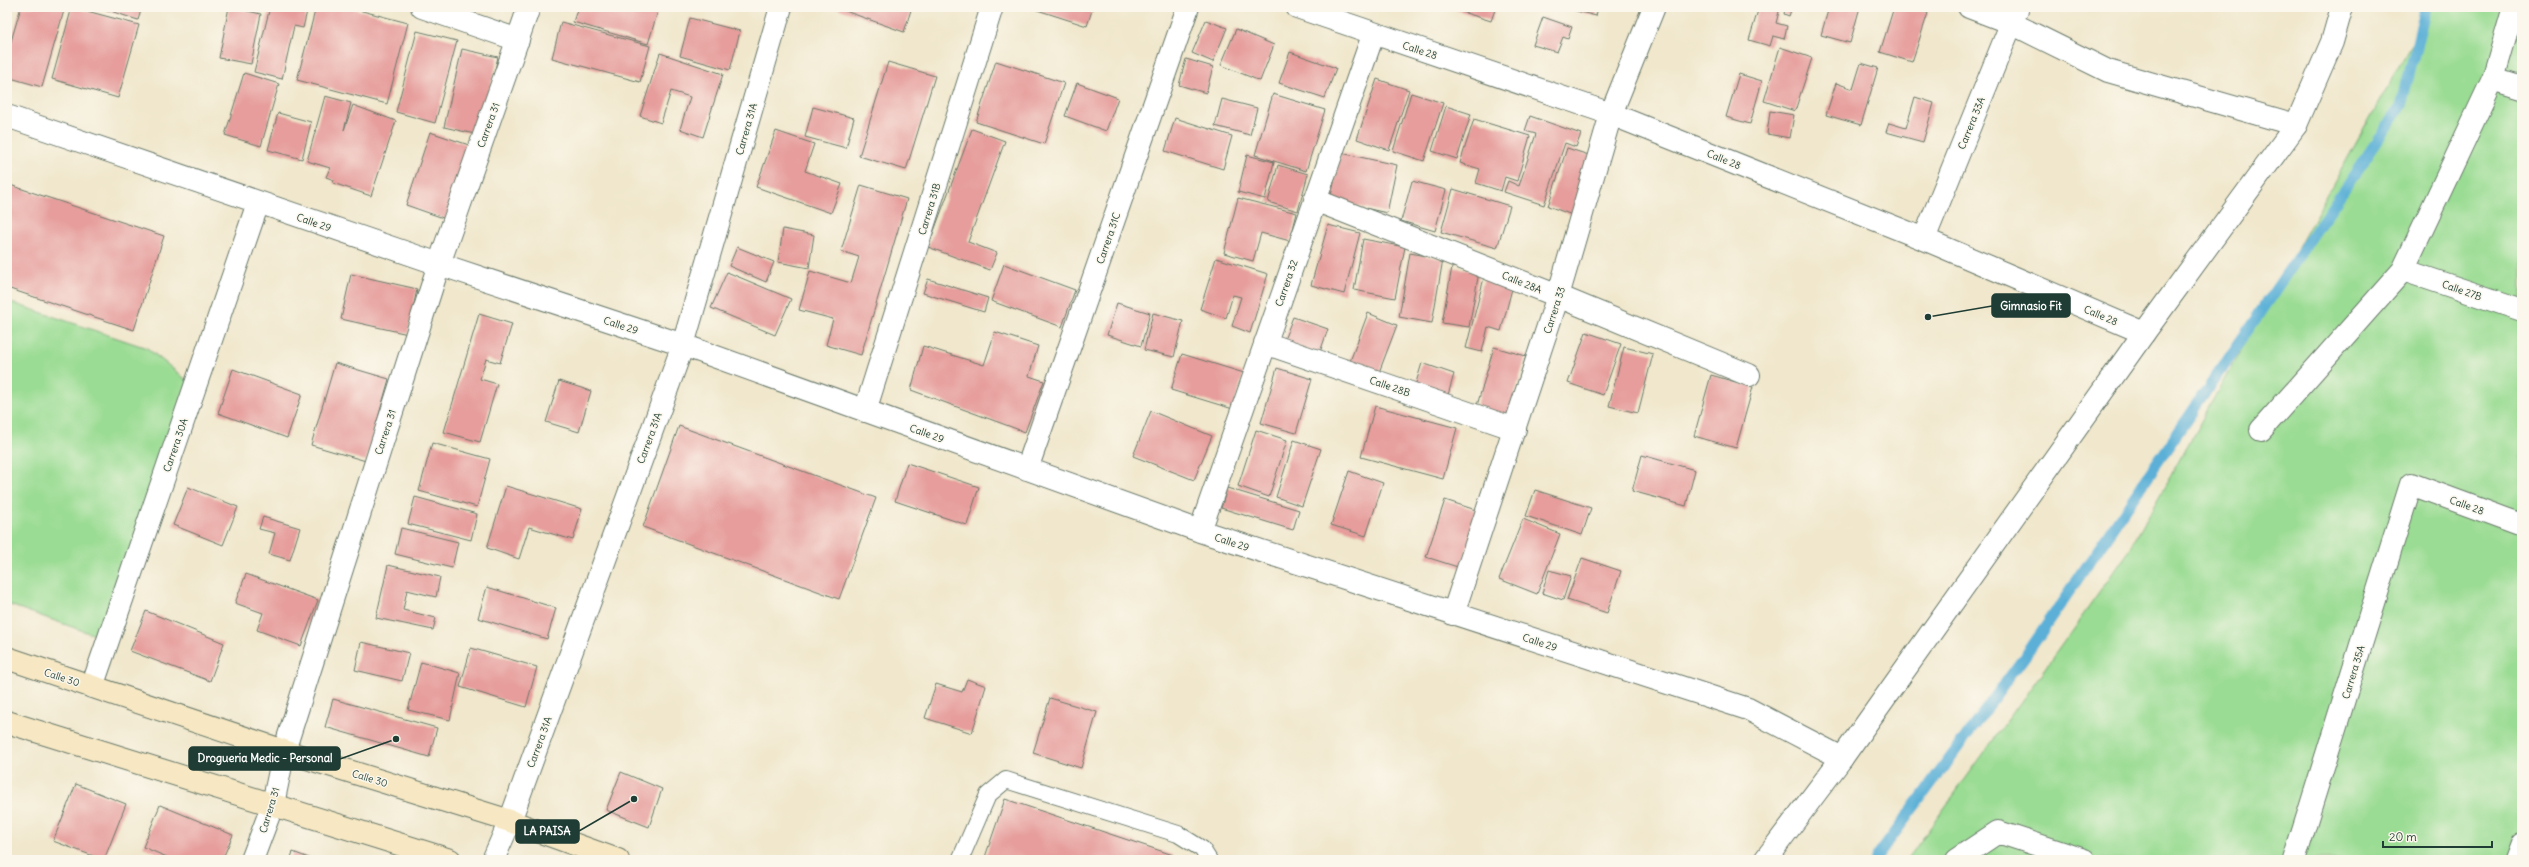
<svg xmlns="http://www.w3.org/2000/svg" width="2529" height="867" viewBox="0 0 2529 867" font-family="Delius,sans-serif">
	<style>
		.green { fill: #9adc93; stroke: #5c8c64 }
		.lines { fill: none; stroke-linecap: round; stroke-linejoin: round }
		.stream { stroke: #5bb0d7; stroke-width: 11 }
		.building { fill: #e69d9b }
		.service-casing { stroke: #687869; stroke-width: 18 }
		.minor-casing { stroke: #687869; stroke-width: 24 }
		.tertiary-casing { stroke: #687869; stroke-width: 24 }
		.secondary-casing { stroke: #687869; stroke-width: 24 }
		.service { stroke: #fff; stroke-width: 16 }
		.minor { stroke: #fff; stroke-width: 22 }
		.tertiary { stroke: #fff; stroke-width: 22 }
		.secondary { stroke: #f7e8c3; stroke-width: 22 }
		.labels { text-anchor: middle; stroke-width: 3; stroke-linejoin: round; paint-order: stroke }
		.street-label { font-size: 10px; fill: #1f3d34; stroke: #fbf7ec }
		.leader { fill: none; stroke: #1f3d34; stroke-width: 1.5 }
		.callout-dot { fill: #1f3d34; stroke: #fbf7ec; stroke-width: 1.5 }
		.callout { fill: #1f3d34; stroke: #1f3d34; stroke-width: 1.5 }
		.callout-label { font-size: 11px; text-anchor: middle; font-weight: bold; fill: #fff }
	</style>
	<rect width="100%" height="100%" fill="#fbf7ec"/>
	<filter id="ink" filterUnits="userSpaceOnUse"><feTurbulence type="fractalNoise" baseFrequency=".025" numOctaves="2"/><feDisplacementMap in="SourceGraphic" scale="8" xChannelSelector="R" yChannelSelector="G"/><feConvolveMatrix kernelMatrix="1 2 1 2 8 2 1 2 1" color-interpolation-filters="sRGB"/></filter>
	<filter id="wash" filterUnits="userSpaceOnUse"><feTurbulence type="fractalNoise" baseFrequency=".012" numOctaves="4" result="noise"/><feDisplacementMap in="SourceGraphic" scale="16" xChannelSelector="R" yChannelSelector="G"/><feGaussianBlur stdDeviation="0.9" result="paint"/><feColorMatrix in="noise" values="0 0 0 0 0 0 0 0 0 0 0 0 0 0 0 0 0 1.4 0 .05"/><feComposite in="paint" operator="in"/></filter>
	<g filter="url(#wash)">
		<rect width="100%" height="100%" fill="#f0e7cc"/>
		<path class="green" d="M 2432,7 L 2522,7 L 2522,860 L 1907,860 L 2127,554 Z
			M 7,301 L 147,348 L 199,390 L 109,640 L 7,604 Z"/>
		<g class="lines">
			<path class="stream" d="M 1875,860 L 2028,652 L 2401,106 L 2426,7"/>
		</g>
		<g id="blocks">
			<path class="building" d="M 21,7 L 65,7 L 42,87 L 7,77 L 7,55 Z
				M 72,7 L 139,25 L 118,98 L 52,79 Z
				M 98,7 L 142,7 L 138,20 Z
				M 229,7 L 261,14 L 251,64 L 219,58 Z
				M 270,7 L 308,7 L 303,28 L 294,26 L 282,79 L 254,72 Z
				M 316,7 L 347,7 L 408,23 L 387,104 L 297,80 Z
				M 578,7 L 659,7 L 648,44 L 573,22 Z
				M 834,7 L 912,7 L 904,32 Z
				M 1028,7 L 1093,7 L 1087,26 Z
				M 1457,7 L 1496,7 L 1491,21 L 1456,10 Z
				M 1561,7 L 1598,7 L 1596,16 Z
				M 1759,7 L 1792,7 L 1789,16 L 1784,14 L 1785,9 L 1780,8 L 1776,23 L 1787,26 L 1784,39 L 1773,36 L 1770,46 L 1749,40 Z
				M 1829,7 L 1860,7 L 1850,43 L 1821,35 Z
				M 1894,7 L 1909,7 L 1928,13 L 1912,62 L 1880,52 Z
				M 1543,17 L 1572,27 L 1568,39 L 1563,37 L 1557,52 L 1533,45 Z
				M 690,18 L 740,31 L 730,70 L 680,56 Z
				M 1206,20 L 1227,28 L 1213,62 L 1192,53 Z
				M 561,22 L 650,46 L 640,82 L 552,58 Z
				M 1236,29 L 1274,45 L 1260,81 L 1221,65 Z
				M 417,31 L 457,41 L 435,123 L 396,112 Z
				M 1780,47 L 1812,58 L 1795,111 L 1764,101 Z
				M 462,49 L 498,57 L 479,135 L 444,127 Z
				M 1290,52 L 1336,68 L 1325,98 L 1279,83 Z
				M 660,53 L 723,74 L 703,137 L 680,129 L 690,97 L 671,91 L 661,123 L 640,116 Z
				M 1186,59 L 1213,67 L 1206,93 L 1179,85 Z
				M 996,61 L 1064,83 L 1044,144 L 976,122 Z
				M 888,62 L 935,76 L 906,170 L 859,156 Z
				M 1861,63 L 1878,68 L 1861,125 L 1826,115 L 1836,83 L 1853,89 Z
				M 244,73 L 279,84 L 261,146 L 225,135 Z
				M 1739,74 L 1762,81 L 1750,124 L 1726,117 Z
				M 1377,79 L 1409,90 L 1389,150 L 1357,139 Z
				M 1077,83 L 1118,98 L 1106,131 L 1065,116 Z
				M 1411,93 L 1443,103 L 1424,161 L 1393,151 Z
				M 1273,94 L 1325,110 L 1306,171 L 1255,155 Z
				M 325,96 L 351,103 L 344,130 L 353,105 L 396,121 L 371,196 L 333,183 L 334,180 L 326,177 L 330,168 L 307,161 Z
				M 1915,97 L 1934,103 L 1923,142 L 1886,132 L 1889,123 L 1906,128 Z
				M 1222,99 L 1257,108 L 1250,135 L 1215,126 Z
				M 1446,106 L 1471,114 L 1457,159 L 1432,151 Z
				M 813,107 L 854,118 L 846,148 L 805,137 Z
				M 1770,111 L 1794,115 L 1790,138 L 1767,134 Z
				M 278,113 L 311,122 L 302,159 L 268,150 Z
				M 1530,116 L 1581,134 L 1576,147 L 1565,143 L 1544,205 L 1504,192 L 1508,181 L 1519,186 L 1536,134 L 1525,131 Z
				M 1175,118 L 1232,136 L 1223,169 L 1165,151 Z
				M 1474,119 L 1530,136 L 1517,181 L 1505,177 L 1501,191 L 1476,183 L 1480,169 L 1460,163 Z
				M 972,129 L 1005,141 L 968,242 L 997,253 L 990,270 L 928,247 Z
				M 776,131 L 814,144 L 805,171 L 842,184 L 831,213 L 756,187 Z
				M 430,132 L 469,145 L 446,219 L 406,205 Z
				M 1567,148 L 1595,157 L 1575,216 L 1548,206 Z
				M 1341,153 L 1397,165 L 1387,213 L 1330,200 Z
				M 1247,155 L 1274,162 L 1265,199 L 1238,192 Z
				M 1278,165 L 1308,174 L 1298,211 L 1268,202 Z
				M 1412,181 L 1446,190 L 1435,231 L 1401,221 Z
				M 7,184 L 164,236 L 134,330 L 7,288 Z
				M 861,185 L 907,199 L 861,355 L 826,345 L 833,319 L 799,310 L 810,271 L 851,283 L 859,257 L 841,251 Z
				M 1453,189 L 1510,206 L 1497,248 L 1441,232 Z
				M 1238,198 L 1297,213 L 1290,241 L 1261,233 L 1253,261 L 1224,253 Z
				M 1328,225 L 1360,233 L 1344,294 L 1311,285 Z
				M 783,229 L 814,235 L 809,268 L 778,262 Z
				M 1363,239 L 1405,247 L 1395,298 L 1354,290 Z
				M 737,247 L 774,262 L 766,282 L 729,266 Z
				M 1410,253 L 1443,259 L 1432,323 L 1399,317 Z
				M 1216,258 L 1268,274 L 1250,333 L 1232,326 L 1241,297 L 1233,295 L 1226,318 L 1200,309 Z
				M 1004,264 L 1075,290 L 1062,327 L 991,301 Z
				M 1452,267 L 1479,272 L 1469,327 L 1442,323 Z
				M 727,272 L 791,299 L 775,335 L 711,308 Z
				M 351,274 L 417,289 L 408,334 L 341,319 Z
				M 1485,274 L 1514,281 L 1501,331 L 1488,327 L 1482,352 L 1466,348 Z
				M 928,279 L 988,298 L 984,312 L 923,293 Z
				M 1117,303 L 1150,313 L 1141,346 L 1107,335 Z
				M 1153,313 L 1183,321 L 1174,357 L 1144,350 Z
				M 1368,313 L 1397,325 L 1378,375 L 1349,364 Z
				M 479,314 L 512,324 L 500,363 L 486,359 L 480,379 L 497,384 L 480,442 L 444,432 Z
				M 1293,317 L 1328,329 L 1318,358 L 1282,345 Z
				M 995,332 L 1038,346 L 1029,376 L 1044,381 L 1025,432 L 911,390 L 923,346 L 984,365 Z
				M 1586,332 L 1621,344 L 1603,395 L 1568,383 Z
				M 1494,347 L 1526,356 L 1508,418 L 1476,409 Z
				M 1624,347 L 1653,354 L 1638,413 L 1609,406 Z
				M 1182,354 L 1244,373 L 1233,409 L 1171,390 Z
				M 335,363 L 389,379 L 366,461 L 311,445 Z
				M 1422,363 L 1454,374 L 1448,395 L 1415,386 Z
				M 1277,368 L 1312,379 L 1296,433 L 1261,423 Z
				M 233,369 L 302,394 L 287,438 L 218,413 Z
				M 1711,375 L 1753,387 L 1736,448 L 1694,436 Z
				M 559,381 L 591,391 L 579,432 L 546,422 Z
				M 1375,406 L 1457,428 L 1443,479 L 1361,457 Z
				M 1151,411 L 1212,436 L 1194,480 L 1133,456 Z
				M 679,426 L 876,498 L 839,599 L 643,527 Z
				M 1256,430 L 1287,440 L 1269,497 L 1238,486 Z
				M 1294,440 L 1321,449 L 1302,506 L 1276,497 Z
				M 432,443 L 490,459 L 477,507 L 419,491 Z
				M 1642,455 L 1695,470 L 1686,506 L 1632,491 Z
				M 907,463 L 979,487 L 967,525 L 895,501 Z
				M 1349,471 L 1383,483 L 1366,536 L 1331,525 Z
				M 506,486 L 582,509 L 573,540 L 529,527 L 519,559 L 487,548 Z
				M 188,487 L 238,507 L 223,545 L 173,525 Z
				M 1227,488 L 1299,510 L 1293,530 L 1221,508 Z
				M 1535,490 L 1591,508 L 1582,535 L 1526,516 Z
				M 415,497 L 477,514 L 471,540 L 408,524 Z
				M 1445,500 L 1479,511 L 1461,568 L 1426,557 Z
				M 263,517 L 300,528 L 290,560 L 269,554 L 275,533 L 259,529 Z
				M 1523,519 L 1560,534 L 1537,594 L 1499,579 Z
				M 401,528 L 458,542 L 452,568 L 395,554 Z
				M 1582,558 L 1621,571 L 1607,613 L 1567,600 Z
				M 388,565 L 440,577 L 436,597 L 407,590 L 403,610 L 436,618 L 433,630 L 376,618 Z
				M 1549,570 L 1571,576 L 1563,600 L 1542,593 Z
				M 246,574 L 318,600 L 301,646 L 257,630 L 263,613 L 235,603 Z
				M 487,587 L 556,608 L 547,639 L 478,618 Z
				M 146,611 L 224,643 L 210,681 L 130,651 Z
				M 361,642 L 409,653 L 402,681 L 355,670 Z
				M 471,648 L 537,667 L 526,707 L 460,687 Z
				M 421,662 L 460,673 L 450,720 L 408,710 Z
				M 967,679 L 986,686 L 972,733 L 925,718 L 936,684 L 962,692 Z
				M 1050,698 L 1097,712 L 1081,768 L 1033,753 Z
				M 333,699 L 437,728 L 429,757 L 325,727 Z
				M 621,772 L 662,789 L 649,827 L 606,810 Z
				M 76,784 L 126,804 L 104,860 L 53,841 Z
				M 1005,799 L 1173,855 L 1172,860 L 984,860 Z
				M 160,805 L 233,835 L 222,860 L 174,860 L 143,847 Z
				M 293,852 L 314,860 L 290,860 Z"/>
		</g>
	</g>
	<g filter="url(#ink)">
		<use href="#blocks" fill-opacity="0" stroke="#687869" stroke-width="1"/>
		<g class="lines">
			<defs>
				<path id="service" d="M 960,860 L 988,795 L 1006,780 L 1178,834 L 1202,849 L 1209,860"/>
				<path id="minor" d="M 422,7 L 518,40
					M 1297,7 L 1611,114 L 1924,239 L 2144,333
					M 1969,7 L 2011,23 L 2108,71 L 2296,125
					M 2493,79 L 2522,88
					M 7,116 L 439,264 L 683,345 L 1200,531 L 1748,709 L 1842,758
					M 1315,200 L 1558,296 L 1749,375
					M 1924,239 L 2018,7
					M 2403,270 L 2522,310
					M 1265,343 L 1515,429
					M 865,411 L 992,7
					M 2261,430 L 2403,270 L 2493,79 L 2514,7
					M 1027,469 L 1188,7
					M 1200,531 L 1373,35
					M 1453,614 L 1558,296 L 1611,114 L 1654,7
					M 92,687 L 258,203
					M 252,860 L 273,804 L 284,751 L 439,264 L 529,7
					M 493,860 L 510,821 L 683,345 L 781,7
					M 1956,860 L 1998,832 L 2084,860
					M 2294,860 L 2411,484 L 2522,525
					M 2516,860 L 2522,844"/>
				<path id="tertiary" d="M 1765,860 L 1842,758 L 2144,333 L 2296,125 L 2332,42 L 2342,7"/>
				<path id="secondary" d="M 7,658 L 284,751 L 510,821 L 618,860
					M 7,722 L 450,860"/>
			</defs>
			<use href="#service" class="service-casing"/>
			<use href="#minor" class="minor-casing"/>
			<use href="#tertiary" class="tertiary-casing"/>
			<use href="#secondary" class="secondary-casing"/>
			<use href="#service" class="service"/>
			<use href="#minor" class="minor"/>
			<use href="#tertiary" class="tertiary"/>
			<use href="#secondary" class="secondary"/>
		</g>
	</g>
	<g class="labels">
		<g class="street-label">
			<text transform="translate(1420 50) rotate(18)" y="4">Calle 28</text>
			<text transform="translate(1971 123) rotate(-68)" y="4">Carrera 33A</text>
			<text transform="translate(488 125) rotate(-70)" y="4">Carrera 31</text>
			<text transform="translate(746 129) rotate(-74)" y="4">Carrera 31A</text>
			<text transform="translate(1724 159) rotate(22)" y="4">Calle 28</text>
			<text transform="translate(929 209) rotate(-73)" y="4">Carrera 31B</text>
			<text transform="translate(314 222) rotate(19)" y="4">Calle 29</text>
			<text transform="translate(1108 238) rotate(-71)" y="4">Carrera 31C</text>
			<text transform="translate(1522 282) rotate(22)" y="4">Calle 28A</text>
			<text transform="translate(1286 283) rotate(-71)" y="4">Carrera 32</text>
			<text transform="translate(2462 290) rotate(19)" y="4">Calle 27B</text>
			<text transform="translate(1554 310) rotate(-72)" y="4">Carrera 33</text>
			<text transform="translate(2101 315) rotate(23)" y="4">Calle 28</text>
			<text transform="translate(621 325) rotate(18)" y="4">Calle 29</text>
			<text transform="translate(1390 386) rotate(19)" y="4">Calle 28B</text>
			<text transform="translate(385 432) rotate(-72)" y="4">Carrera 31</text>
			<text transform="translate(927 433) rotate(20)" y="4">Calle 29</text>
			<text transform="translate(649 438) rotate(-70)" y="4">Carrera 31A</text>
			<text transform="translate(175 445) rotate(-71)" y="4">Carrera 30A</text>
			<text transform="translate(2467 505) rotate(20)" y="4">Calle 28</text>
			<text transform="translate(1232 542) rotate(18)" y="4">Calle 29</text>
			<text transform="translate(1540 642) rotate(18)" y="4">Calle 29</text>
			<text transform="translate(2353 672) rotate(-73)" y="4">Carrera 35A</text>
			<text transform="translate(62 677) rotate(18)" y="4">Calle 30</text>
			<text transform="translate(539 742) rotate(-70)" y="4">Carrera 31A</text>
			<text transform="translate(370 778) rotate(17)" y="4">Calle 30</text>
			<text transform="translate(269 810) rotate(-73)" y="4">Carrera 31</text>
		</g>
	</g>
	<path class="leader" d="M1928 317L1992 306M396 739L340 759M634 799L579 831"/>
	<g class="callout-dot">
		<circle cx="1928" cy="317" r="4"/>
		<circle cx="396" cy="739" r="4"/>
		<circle cx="634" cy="799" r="4"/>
	</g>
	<g class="callout">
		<rect x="1992" y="294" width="78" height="23" rx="4"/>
		<rect x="189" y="747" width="151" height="23" rx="4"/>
		<rect x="516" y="820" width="63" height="23" rx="4"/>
	</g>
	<g class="callout-label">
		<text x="2031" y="310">Gimnasio Fit</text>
		<text x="265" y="762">Drogueria Medic - Personal</text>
		<text x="547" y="835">LA PAISA</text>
	</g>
	<rect width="2529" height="867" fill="none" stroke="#fbf7ec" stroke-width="24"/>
	<path d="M2383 841v6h109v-6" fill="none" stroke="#1f3d34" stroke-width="2"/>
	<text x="2389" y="841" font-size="12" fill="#1f3d34" stroke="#fbf7ec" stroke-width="3" paint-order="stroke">20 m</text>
</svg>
